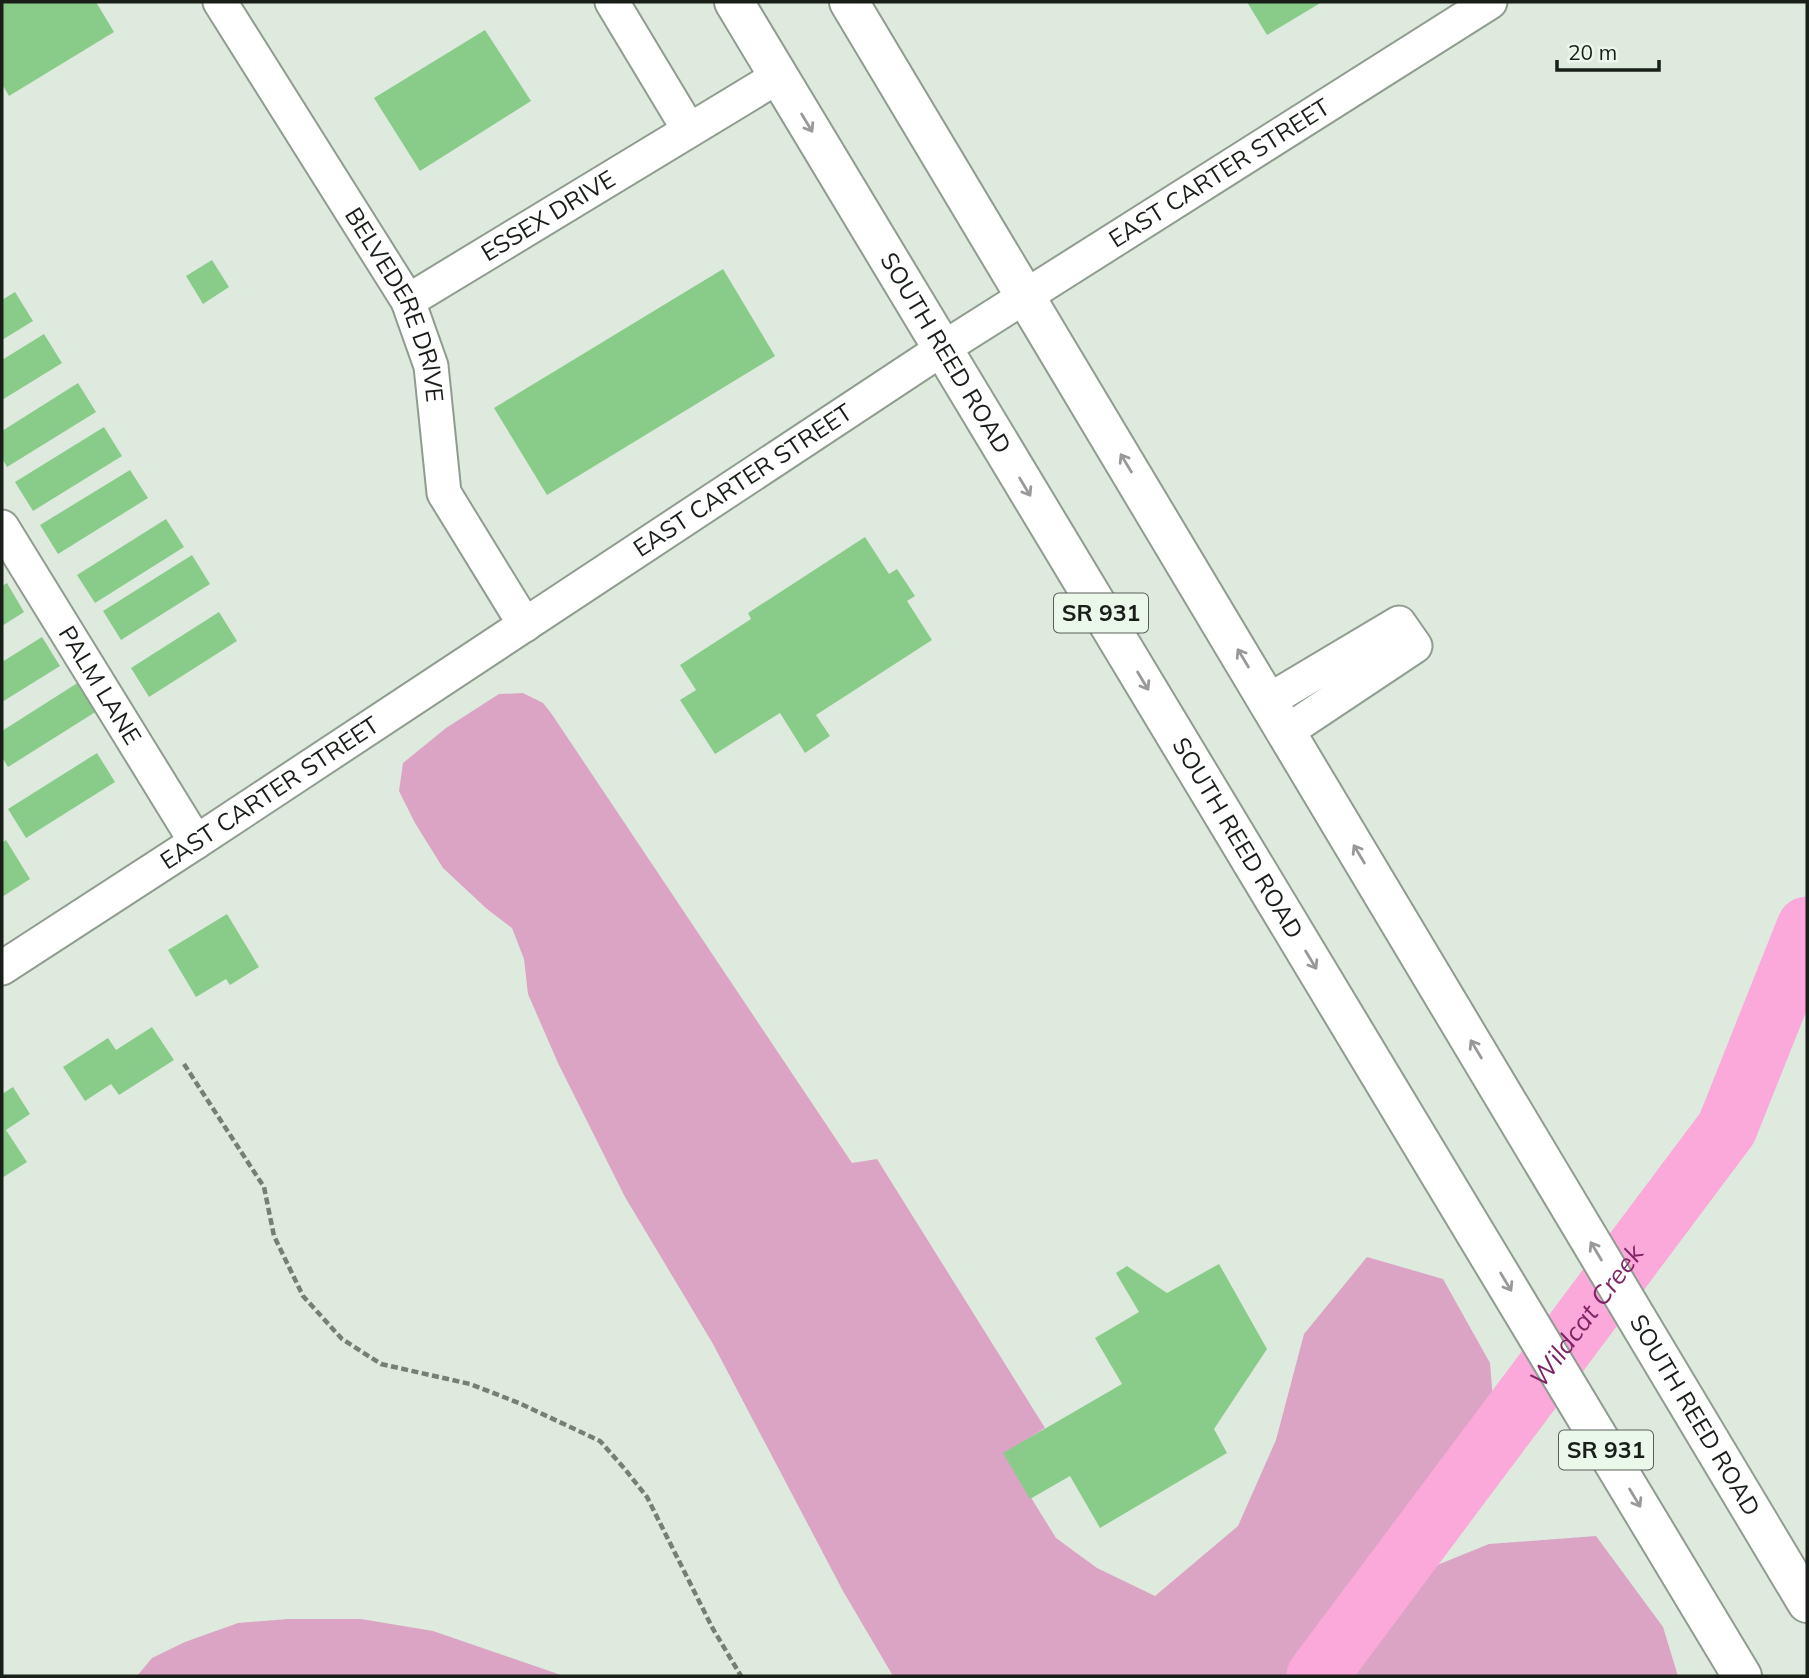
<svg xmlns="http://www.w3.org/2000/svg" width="1809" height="1678" viewBox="0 0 1809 1678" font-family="Mulish,sans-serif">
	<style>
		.green { fill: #dba4c5 }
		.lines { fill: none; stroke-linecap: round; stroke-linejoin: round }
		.river { stroke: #fba8db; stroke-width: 61 }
		.building { fill: #89cc8a }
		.minor-casing { stroke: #8f9c8f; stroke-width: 37 }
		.major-casing { stroke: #8f9c8f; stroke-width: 42 }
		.path { stroke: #767f76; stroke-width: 4.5; stroke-dasharray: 7 3.5; stroke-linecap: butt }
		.minor { stroke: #fff; stroke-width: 33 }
		.major { stroke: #fff; stroke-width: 38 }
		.oneway { stroke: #989a98 }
		.labels { text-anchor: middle; stroke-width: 6; stroke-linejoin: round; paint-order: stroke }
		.shield { fill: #eaf8ea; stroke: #585f58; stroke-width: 2 }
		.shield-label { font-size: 23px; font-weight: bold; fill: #191e19 }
		.street-label { font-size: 24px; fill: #191e19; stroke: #eaf8ea }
		.water-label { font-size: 26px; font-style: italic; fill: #812465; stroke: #eaf8ea }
	</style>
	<rect width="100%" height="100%" fill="#ddeadd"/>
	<path class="green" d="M 523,693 L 543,703 L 551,713 L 852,1163 L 877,1159 L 1045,1428 L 1004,1454 L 1056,1538 L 1097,1568 L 1155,1596 L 1238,1526 L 1276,1440 L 1304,1334 L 1367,1257 L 1443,1279 L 1490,1363 L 1496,1437 L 1383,1587 L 1489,1544 L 1596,1536 L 1663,1627 L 1678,1676 L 893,1676 L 843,1591 L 713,1344 L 625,1197 L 558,1063 L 528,994 L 524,959 L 512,928 L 487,909 L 443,868 L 415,823 L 399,791 L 403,763 L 446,728 L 499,694 Z
		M 288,1619 L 361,1619 L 433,1631 L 564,1676 L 137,1676 L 152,1658 L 185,1642 L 238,1623 Z"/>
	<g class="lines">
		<path class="river" id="s1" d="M 1317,1676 L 1727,1128 L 1807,927"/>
	</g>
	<path class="building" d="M 2,2 L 96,2 L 114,32 L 9,96 L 2,84 Z
		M 1247,2 L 1322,2 L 1267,35 Z
		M 485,30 L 531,101 L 420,171 L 374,98 Z
		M 212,260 L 229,287 L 203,304 L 186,276 Z
		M 723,269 L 775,356 L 547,495 L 494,408 Z
		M 15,292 L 33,321 L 2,340 L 2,300 Z
		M 44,334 L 62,363 L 2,400 L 2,360 Z
		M 78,383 L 96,412 L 7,467 L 2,458 L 2,431 Z
		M 104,427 L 122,456 L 33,511 L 15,482 Z
		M 130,470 L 148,498 L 58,554 L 40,525 Z
		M 166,519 L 184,547 L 95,603 L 77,575 Z
		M 865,537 L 889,574 L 897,569 L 915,596 L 907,601 L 932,640 L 816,715 L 830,736 L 805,753 L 780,713 L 715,754 L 680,700 L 696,690 L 680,665 L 751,619 L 748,613 Z
		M 192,555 L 210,584 L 121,640 L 103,611 Z
		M 7,583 L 24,612 L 2,626 L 2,586 Z
		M 219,612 L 237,641 L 149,697 L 131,668 Z
		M 42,637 L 60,666 L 2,702 L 2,662 Z
		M 79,682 L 97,711 L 8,767 L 2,757 L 2,731 Z
		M 97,753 L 115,782 L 26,838 L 8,809 Z
		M 6,840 L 30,879 L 2,897 L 2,843 Z
		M 227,914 L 259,967 L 230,985 L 226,979 L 196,997 L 168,950 Z
		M 152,1027 L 174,1060 L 119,1095 L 111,1084 L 85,1101 L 63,1067 L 108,1038 L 116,1050 Z
		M 13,1087 L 30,1114 L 6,1130 L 27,1162 L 2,1178 L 2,1094 Z
		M 1219,1264 L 1267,1349 L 1214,1429 L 1227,1453 L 1100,1528 L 1070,1476 L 1030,1499 L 1003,1453 L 1122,1384 L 1095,1338 L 1139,1312 L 1116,1273 L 1127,1266 L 1167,1293 Z"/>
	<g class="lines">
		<defs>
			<g id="minor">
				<path id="s2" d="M 220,2 L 408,301 L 431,366 L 444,493 L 525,625"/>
				<path d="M 612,2 L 689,130"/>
				<path id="s3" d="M 408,301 L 779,76"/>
				<path id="s4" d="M 2,527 L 196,842"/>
				<path d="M 1268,701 L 1399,623 L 1415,646 L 1286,732"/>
				<path id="s5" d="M 2,968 L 196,842 L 942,349 L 1490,2"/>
			</g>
			<g id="major">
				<path id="s6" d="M 734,2 L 1742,1676"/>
				<path id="s7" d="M 849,2 L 1807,1603"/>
			</g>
		</defs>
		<use href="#minor" class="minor-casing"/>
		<use href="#major" class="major-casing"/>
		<path class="path" d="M 184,1064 L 264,1187 L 274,1236 L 303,1296 L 342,1339 L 381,1364 L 470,1384 L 519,1403 L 600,1441 L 624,1468 L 647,1497 L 713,1629 L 741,1676"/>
		<use href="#minor" class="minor"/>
		<use href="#major" class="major"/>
	</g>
	<defs><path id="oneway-shaft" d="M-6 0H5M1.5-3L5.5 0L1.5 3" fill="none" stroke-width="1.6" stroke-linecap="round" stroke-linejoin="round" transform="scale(1.75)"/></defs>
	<g class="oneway">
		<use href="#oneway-shaft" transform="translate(807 123) rotate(59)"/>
		<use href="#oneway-shaft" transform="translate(1126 463) rotate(-121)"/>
		<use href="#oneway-shaft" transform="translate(1025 487) rotate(59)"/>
		<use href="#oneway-shaft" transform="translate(1243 658) rotate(-121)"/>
		<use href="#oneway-shaft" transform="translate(1143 681) rotate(59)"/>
		<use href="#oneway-shaft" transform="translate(1359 854) rotate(-121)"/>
		<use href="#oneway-shaft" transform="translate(1311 960) rotate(59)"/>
		<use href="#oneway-shaft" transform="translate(1476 1049) rotate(-121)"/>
		<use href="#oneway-shaft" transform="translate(1596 1251) rotate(-121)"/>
		<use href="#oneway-shaft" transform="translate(1506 1282) rotate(59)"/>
		<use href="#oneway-shaft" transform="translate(1635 1498) rotate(59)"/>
	</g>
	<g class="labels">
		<g class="shield">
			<rect x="1054" y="593.5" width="94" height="39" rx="5"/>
			<rect x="1559" y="1430.5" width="94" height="39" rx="5"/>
		</g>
		<g class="shield-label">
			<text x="1101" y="621">SR 931</text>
			<text x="1606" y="1458">SR 931</text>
		</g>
		<g class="street-label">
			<text dy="8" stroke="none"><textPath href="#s5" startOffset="1454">EAST CARTER STREET</textPath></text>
			<text dy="8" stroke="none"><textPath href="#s3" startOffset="164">ESSEX DRIVE</textPath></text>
			<text dy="8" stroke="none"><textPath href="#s2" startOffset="352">BELVEDERE DRIVE</textPath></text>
			<text dy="8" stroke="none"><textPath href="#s6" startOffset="410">SOUTH REED ROAD</textPath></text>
			<text dy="8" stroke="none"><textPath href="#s5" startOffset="887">EAST CARTER STREET</textPath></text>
			<text dy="8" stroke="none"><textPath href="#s4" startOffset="186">PALM LANE</textPath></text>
			<text dy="8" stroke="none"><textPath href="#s5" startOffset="320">EAST CARTER STREET</textPath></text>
			<text dy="8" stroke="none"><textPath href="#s6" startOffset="976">SOUTH REED ROAD</textPath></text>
			<text dy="8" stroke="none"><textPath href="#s7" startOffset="1647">SOUTH REED ROAD</textPath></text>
		</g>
		<g class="water-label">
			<text dy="9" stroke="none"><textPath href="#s1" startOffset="450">Wildcat Creek</textPath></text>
		</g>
	</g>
	<rect width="1809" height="1678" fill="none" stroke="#191e19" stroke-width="7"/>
	<path d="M1557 60v10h102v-10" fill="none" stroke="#191e19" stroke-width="3.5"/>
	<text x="1568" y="60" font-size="21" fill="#191e19" stroke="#eaf8ea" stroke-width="5" paint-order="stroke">20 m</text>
</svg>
